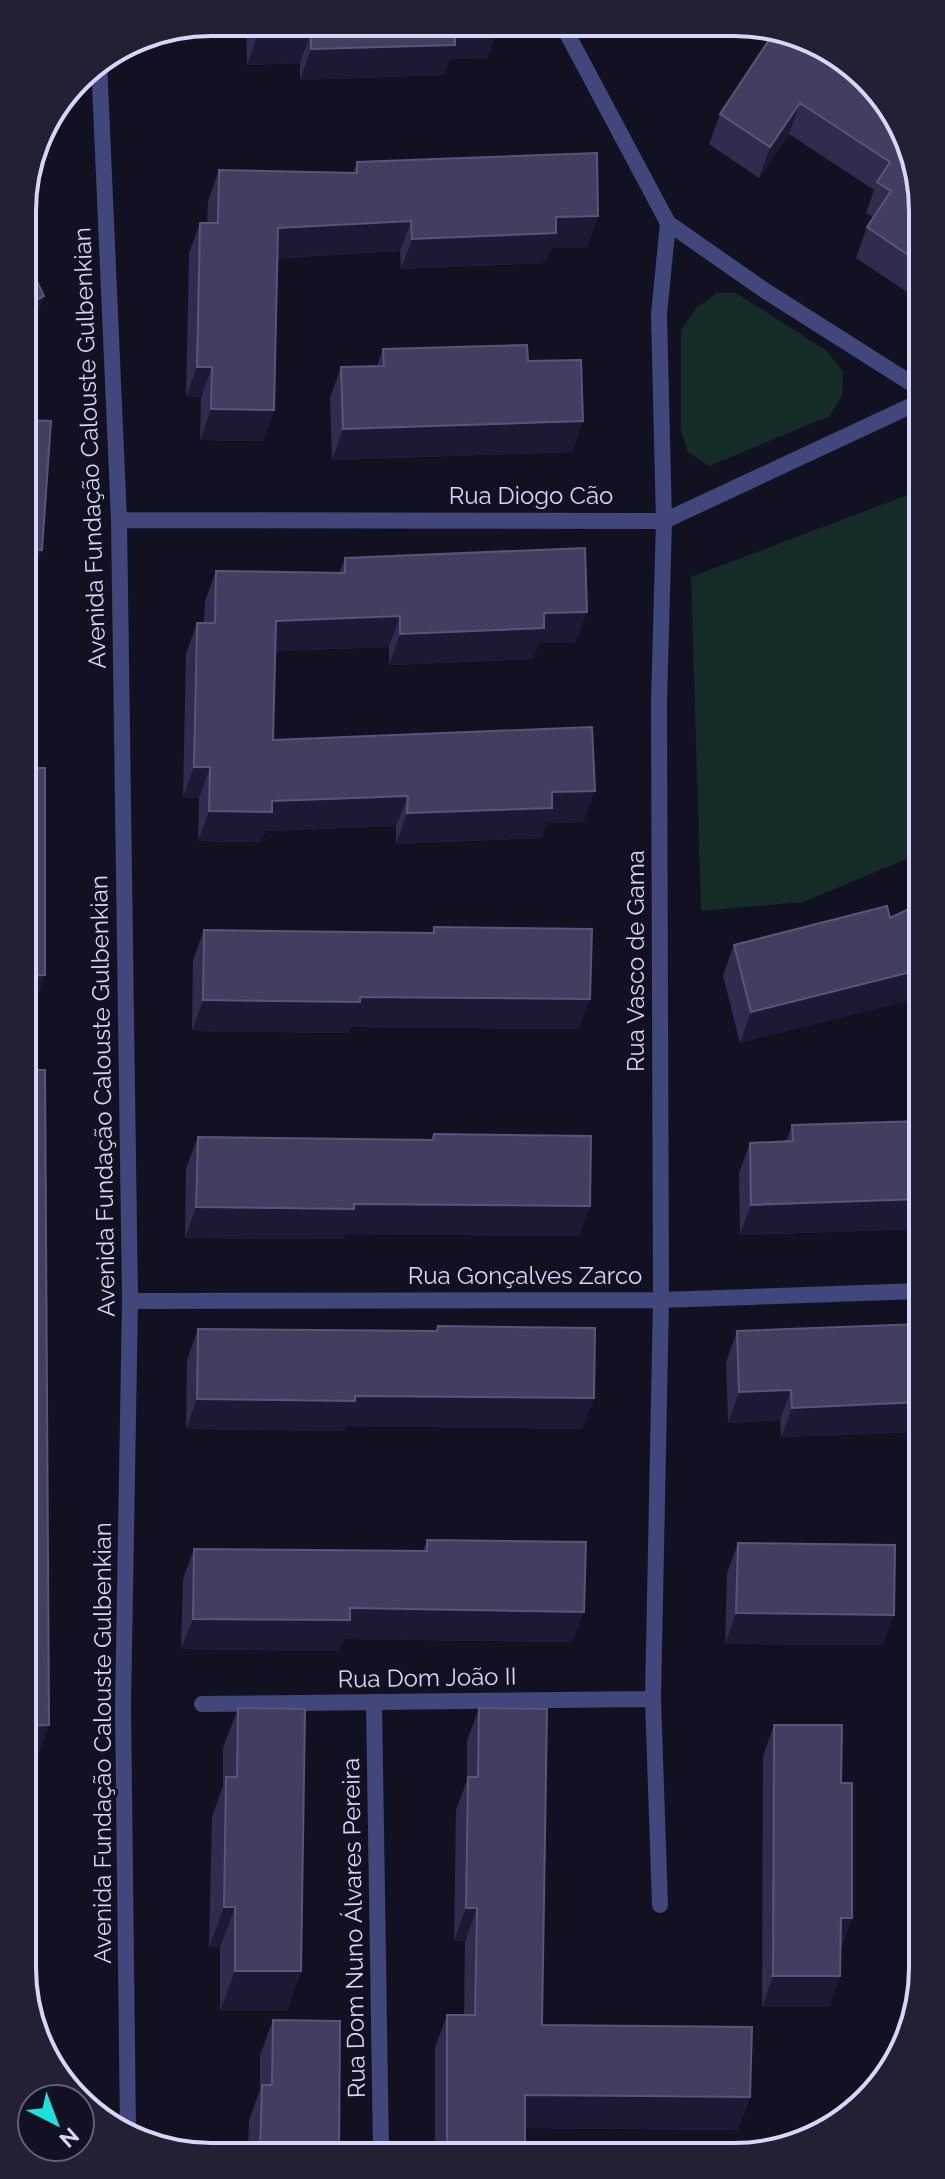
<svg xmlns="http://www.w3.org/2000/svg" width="945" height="2179" viewBox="0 0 945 2179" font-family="Raleway,sans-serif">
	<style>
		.green { fill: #142b27 }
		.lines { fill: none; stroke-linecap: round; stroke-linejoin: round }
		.street { stroke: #41467b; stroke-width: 16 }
		.wall { fill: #2f2c4d }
		.shaded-wall { fill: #1b1934 }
		.building { fill: #413e60; stroke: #585678; stroke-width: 2 }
		.labels { text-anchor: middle; stroke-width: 6; stroke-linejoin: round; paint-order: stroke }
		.street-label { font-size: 24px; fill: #d6d6fa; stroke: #112 }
		.rim { fill: none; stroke: #d6d6fa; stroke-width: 4 }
	</style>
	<rect width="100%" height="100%" fill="#112"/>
	<path class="green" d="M 717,293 L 736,293 L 827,351 L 843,372 L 842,396 L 830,416 L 709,466 L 688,452 L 681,431 L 681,330 L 696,308 Z
		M 918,491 L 919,854 L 803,902 L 701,911 L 691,577 Z"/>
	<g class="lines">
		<path class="street" d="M 562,24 L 668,223 L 764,290 L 917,387
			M 99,61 L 119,520 L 130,1301 L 123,1707 L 128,2131
			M 119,520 L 664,521 L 917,403
			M 130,1301 L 661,1300 L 920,1291
			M 374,1702 L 381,2152
			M 202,1704 L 653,1699
			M 660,1905 L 653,1699 L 661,1300 L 659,702 L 664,521 L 659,314 L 668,223"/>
	</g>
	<path class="wall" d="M 246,22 L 498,24 L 498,28 L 487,58 L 450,59 L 444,75 L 300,80 L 300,63 L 247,65 Z
		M 777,28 L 916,161 L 917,277 L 907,292 L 856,258 L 867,227 L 873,217 L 866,213 L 874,190 L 789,134 L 759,178 L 709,144 L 720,114 Z
		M 357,162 L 598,216 L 587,247 L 551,248 L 545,263 L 401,269 L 400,251 L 278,258 L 274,410 L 263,441 L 200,440 L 201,397 L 186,397 L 189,253 L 200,223 L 207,223 L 208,201 L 219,170 L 353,173 Z
		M 383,349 L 528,361 L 583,421 L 572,452 L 332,460 L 330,398 L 341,367 L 377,366 Z
		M 345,558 L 576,642 L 539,643 L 533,659 L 389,665 L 389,647 L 275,651 L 273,740 L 583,822 L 547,823 L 541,838 L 396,844 L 396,826 L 265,831 L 261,842 L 198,841 L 199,798 L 183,797 L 186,654 L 197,623 L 204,623 L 205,601 L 216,571 L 339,573 Z
		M 887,906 L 740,1043 L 723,975 L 734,945 Z
		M 434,927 L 579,1029 L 351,1027 L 349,1033 L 192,1031 L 193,960 L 204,930 L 432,933 Z
		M 920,1121 L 920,1229 L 740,1235 L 739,1173 L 750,1143 L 786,1142 L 792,1125 Z
		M 434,1134 L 590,1206 L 579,1236 L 345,1234 L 343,1239 L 185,1238 L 186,1168 L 198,1137 L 432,1140 Z
		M 920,1324 L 781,1438 L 780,1420 L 728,1423 L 726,1362 L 737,1331 Z
		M 438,1326 L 594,1398 L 582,1429 L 346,1426 L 344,1431 L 186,1429 L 187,1360 L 198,1329 L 436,1331 Z
		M 427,1540 L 573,1642 L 344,1639 L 339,1651 L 181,1649 L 183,1579 L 194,1549 L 423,1551 Z
		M 738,1543 L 883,1645 L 725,1644 L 727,1573 Z
		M 238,1708 L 301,1971 L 287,2011 L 220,2011 L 220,1947 L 209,1947 L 212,1817 L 223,1786 L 223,1748 Z
		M 479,1708 L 542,2025 L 750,2097 L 738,2130 L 525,2128 L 525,2152 L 435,2152 L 435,2048 L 447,2015 L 464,2015 L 465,1941 L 454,1941 L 456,1810 L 467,1780 L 467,1741 Z
		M 774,1725 L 841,1783 L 852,1918 L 841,1948 L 840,1976 L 829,2007 L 762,2007 L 763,1756 Z
		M 273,2020 L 339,2153 L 248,2153 L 249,2120 L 260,2090 L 260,2055 Z"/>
	<path class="shaded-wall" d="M 498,28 L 487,58 L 450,59 L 444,75 L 300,80 L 311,49 L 455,29 Z
		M 311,32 L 300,63 L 247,65 L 258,34 Z
		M 800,103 L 789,134 L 759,178 L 770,147 Z
		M 598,216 L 587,247 L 551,248 L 545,263 L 401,269 L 412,239 L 556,217 Z
		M 411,221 L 400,251 L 267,258 L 278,228 Z
		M 917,265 L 917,277 L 907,292 Z
		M 44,296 L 30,336 L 23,340 L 23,307 Z
		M 197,367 L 212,367 L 201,397 L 186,397 Z
		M 211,409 L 274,410 L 263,441 L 200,440 Z
		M 583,421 L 572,452 L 332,460 L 343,429 Z
		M 24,549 L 42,550 L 31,581 L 24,580 Z
		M 587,612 L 576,642 L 539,643 L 533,659 L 389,665 L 400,634 L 544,613 Z
		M 400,616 L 389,647 L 265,651 L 276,621 Z
		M 194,767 L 210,767 L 199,798 L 183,797 Z
		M 595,791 L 583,822 L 547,823 L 541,838 L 396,844 L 407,813 L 552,792 Z
		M 408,796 L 396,826 L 265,831 L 261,842 L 198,841 L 209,811 L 272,801 Z
		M 919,970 L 919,998 L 740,1043 L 751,1012 Z
		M 45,975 L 35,1003 L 25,1003 L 25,976 Z
		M 360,997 L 590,999 L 579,1029 L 351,1027 L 349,1033 L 192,1031 L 203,1000 Z
		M 920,1199 L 920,1229 L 740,1235 L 751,1205 Z
		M 354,1204 L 590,1206 L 579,1236 L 345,1234 L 343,1239 L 185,1238 L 196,1207 Z
		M 791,1390 L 780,1420 L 728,1423 L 739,1392 Z
		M 355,1396 L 594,1398 L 582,1429 L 346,1426 L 344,1431 L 186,1429 L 197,1399 Z
		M 921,1402 L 921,1432 L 781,1438 L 792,1408 Z
		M 350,1608 L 584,1612 L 573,1642 L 344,1639 L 339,1651 L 181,1649 L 193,1619 Z
		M 736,1613 L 894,1615 L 883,1645 L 725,1644 Z
		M 49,1725 L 36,1763 L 28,1763 L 28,1726 Z
		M 224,1907 L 235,1907 L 220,1947 L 209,1947 Z
		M 466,1908 L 477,1908 L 465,1941 L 454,1941 Z
		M 841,1918 L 852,1918 L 841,1948 Z
		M 235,1971 L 301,1971 L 287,2011 L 220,2011 Z
		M 773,1976 L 840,1976 L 829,2007 L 762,2007 Z
		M 525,2095 L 750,2097 L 738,2130 L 513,2128 Z"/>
	<path class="building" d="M 258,22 L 498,24 L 498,28 L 455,29 L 455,45 L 311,49 L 311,32 L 258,34 Z
		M 777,28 L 859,69 L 916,161 L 917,261 L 867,227 L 891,191 L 877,182 L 890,162 L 800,103 L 770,147 L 720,114 Z
		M 597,153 L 598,216 L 556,217 L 556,233 L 412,239 L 411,221 L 278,228 L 274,410 L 211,409 L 212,367 L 197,367 L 200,223 L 218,223 L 219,170 L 357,173 L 357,162 Z
		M 23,252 L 44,296 L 23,307 Z
		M 527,345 L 528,361 L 581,360 L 583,421 L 343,429 L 341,367 L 384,366 L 383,349 Z
		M 23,420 L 51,421 L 42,550 L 24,549 Z
		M 585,548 L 587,612 L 544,613 L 544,628 L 400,634 L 400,616 L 276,621 L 273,740 L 592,727 L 595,791 L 552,792 L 552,808 L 407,813 L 408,796 L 272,801 L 272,812 L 209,811 L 210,767 L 194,767 L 197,623 L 215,623 L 216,571 L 345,573 L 345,558 Z
		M 24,768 L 45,768 L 45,975 L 25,976 Z
		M 919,904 L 919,970 L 751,1012 L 734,945 L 887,906 L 890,918 Z
		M 434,927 L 592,929 L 590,999 L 360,997 L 360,1002 L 203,1000 L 204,930 L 434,933 Z
		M 25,1070 L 45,1070 L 49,1725 L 28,1726 Z
		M 920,1121 L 920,1199 L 751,1205 L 750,1143 L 793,1141 L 792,1125 Z
		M 434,1134 L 591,1136 L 590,1206 L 354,1204 L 354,1209 L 196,1207 L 198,1137 L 433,1140 Z
		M 920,1324 L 921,1402 L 792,1408 L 791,1390 L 739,1392 L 737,1331 Z
		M 438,1326 L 595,1328 L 594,1398 L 355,1396 L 355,1401 L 197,1399 L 198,1329 L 437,1331 Z
		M 427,1540 L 586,1542 L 584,1612 L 350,1608 L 350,1620 L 193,1619 L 194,1549 L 427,1551 Z
		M 738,1543 L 895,1545 L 894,1615 L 736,1613 Z
		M 238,1708 L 305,1709 L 301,1971 L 235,1971 L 235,1907 L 224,1907 L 226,1777 L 237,1777 Z
		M 479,1708 L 547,1709 L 542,2025 L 752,2027 L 750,2097 L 525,2095 L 525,2152 L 447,2152 L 447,2015 L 475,2015 L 477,1908 L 466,1908 L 468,1777 L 478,1777 Z
		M 774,1725 L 842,1725 L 841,1783 L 852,1783 L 852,1918 L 841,1918 L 840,1976 L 773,1976 Z
		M 273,2020 L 340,2021 L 339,2153 L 260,2153 L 262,2085 L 272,2085 Z"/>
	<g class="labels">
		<g class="street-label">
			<text transform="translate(90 448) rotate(-92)" y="8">Avenida Fundação Calouste Gulbenkian</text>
			<text x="531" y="504">Rua Diogo Cão</text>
			<text transform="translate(636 961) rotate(-90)" y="8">Rua Vasco de Gama</text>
			<text transform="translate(103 1096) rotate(-91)" y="8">Avenida Fundação Calouste Gulbenkian</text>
			<text x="525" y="1284">Rua Gonçalves Zarco</text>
			<text transform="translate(427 1678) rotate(-1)" y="8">Rua Dom João II</text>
			<text transform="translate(103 1743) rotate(-90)" y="8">Avenida Fundação Calouste Gulbenkian</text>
			<text transform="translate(354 1928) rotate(-91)" y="8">Rua Dom Nuno Álvares Pereira</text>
		</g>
	</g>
	<path d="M0 0H945V2179H0ZM211 36H734A175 175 0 0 1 909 211V1968A175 175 0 0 1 734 2143H211A175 175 0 0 1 36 1968V211A175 175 0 0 1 211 36Z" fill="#212133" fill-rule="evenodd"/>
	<path class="rim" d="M211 36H734A175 175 0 0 1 909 211V1968A175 175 0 0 1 734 2143H211A175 175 0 0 1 36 1968V211A175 175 0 0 1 211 36Z"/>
	<g transform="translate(56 2123) rotate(138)"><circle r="38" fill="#111122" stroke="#606078" stroke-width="2"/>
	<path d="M0-6L14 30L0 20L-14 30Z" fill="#1ce1dd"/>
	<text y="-12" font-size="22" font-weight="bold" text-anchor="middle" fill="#d6d6fa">N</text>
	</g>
</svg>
